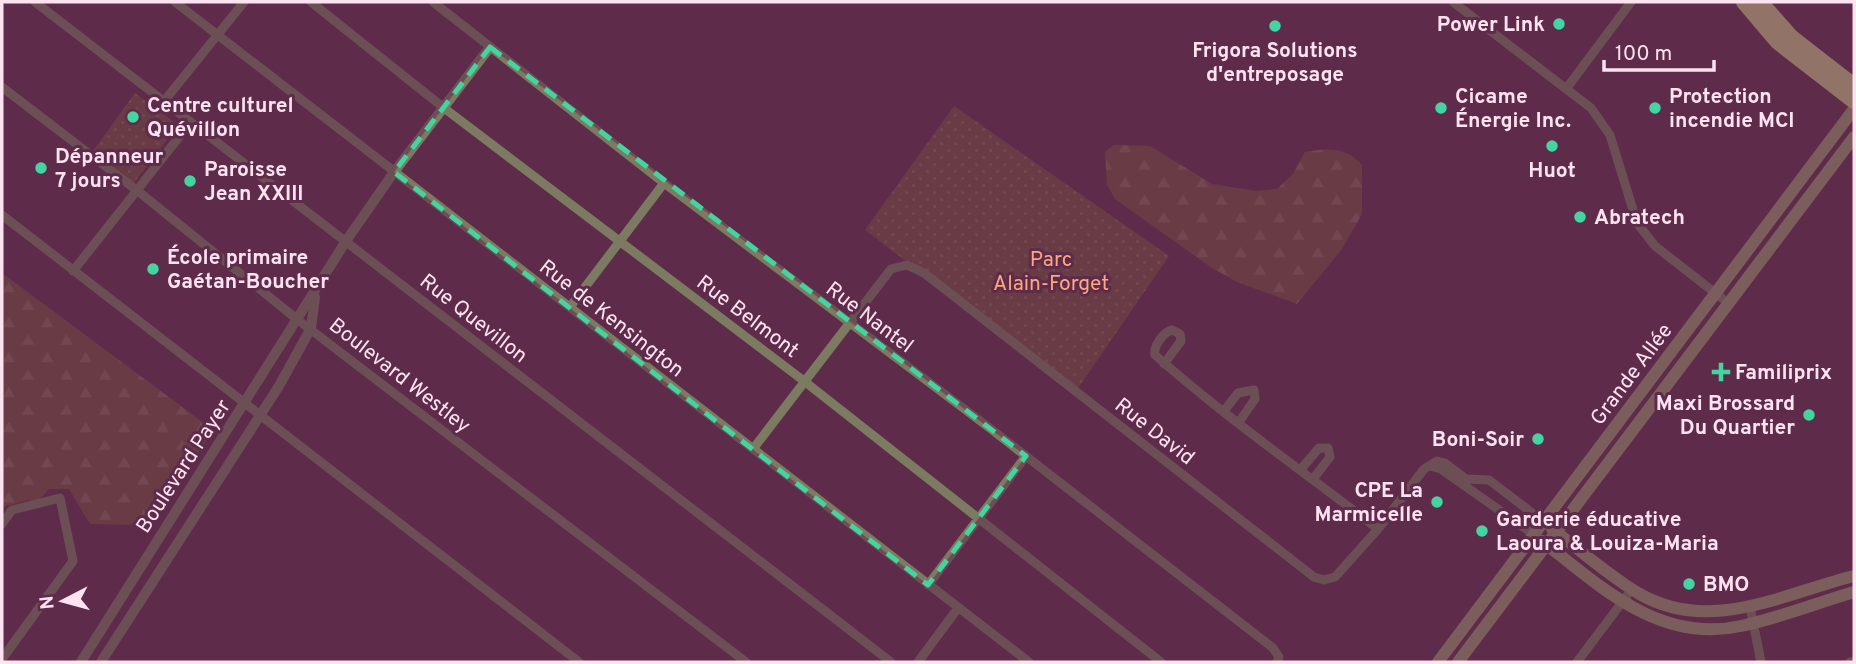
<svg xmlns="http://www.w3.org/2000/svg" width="1856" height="664" viewBox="0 0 1856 664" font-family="Overpass,sans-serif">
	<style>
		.forest { fill: url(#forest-firs) }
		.park { fill: url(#park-dots) }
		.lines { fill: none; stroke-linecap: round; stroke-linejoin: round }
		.minor { stroke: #7c7b61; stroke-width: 9 }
		.tertiary { stroke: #7c7b61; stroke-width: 10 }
		.secondary { stroke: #9e9b71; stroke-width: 12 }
		.motorway { stroke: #cfca89; stroke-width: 16 }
		.marked { fill: none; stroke: #44d4a0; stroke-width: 5; stroke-dasharray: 14 9; stroke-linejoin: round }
		.poi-dot { fill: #44d4a0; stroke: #5e2c4a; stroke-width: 2.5 }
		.labels { text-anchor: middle; stroke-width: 6; stroke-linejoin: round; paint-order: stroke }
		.poi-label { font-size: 21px; font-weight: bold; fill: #fde3f1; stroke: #5e2c4a; text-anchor: start }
		.park-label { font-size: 21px; fill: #fda680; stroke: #5e2c4a }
		.street-label { font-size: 21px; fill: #fde3f1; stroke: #5e2c4a }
	</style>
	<defs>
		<pattern id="forest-firs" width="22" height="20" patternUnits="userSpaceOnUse" patternTransform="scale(1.75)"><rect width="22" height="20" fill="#77503e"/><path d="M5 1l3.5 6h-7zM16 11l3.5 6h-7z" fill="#8b695a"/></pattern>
		<pattern id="park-dots" width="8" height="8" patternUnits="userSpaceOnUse" patternTransform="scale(1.75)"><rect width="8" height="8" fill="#77503e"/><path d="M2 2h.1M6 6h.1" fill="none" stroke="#8b695a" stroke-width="1.8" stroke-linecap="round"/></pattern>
	</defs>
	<rect width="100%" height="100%" fill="#5e2c4a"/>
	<path class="forest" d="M 1114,145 L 1150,146 L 1212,184 L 1256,191 L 1277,189 L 1293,174 L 1305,152 C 1327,148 1346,147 1362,165 L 1362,214 L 1342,249 L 1297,304 L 1237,282 L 1212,268 L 1115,199 L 1107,185 L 1105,152 Z
		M 2,273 L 213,430 L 151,525 L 90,524 L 69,489 L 49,489 L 37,502 L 29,500 L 2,507 Z"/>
	<path class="park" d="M 135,93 L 178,125 L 134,183 L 93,151 Z
		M 954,106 L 1169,256 L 1076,391 L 865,230 Z"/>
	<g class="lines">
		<path class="minor" d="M 35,2 L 891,662
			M 175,2 L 1029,662
			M 311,2 L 444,108 L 804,381 L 1161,662
			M 433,2 L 664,183 L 991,429 L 1273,648 L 1279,657 L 1277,662
			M 1453,2 L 1591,108 L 1610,135 L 1637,223 L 1655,246 L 1728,303
			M 2,87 L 139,192 L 298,320 L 746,662
			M 1566,89 L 1631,2
			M 165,100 L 244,2
			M 2,215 L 579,662
			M 73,271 L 191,122
			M 570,307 L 664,183
			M 1164,364 L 1181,341 L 1180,334 L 1172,330 C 1163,332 1153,347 1155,355 C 1225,417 1304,472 1378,529
			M 1224,411 L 1238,393 L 1254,390 L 1255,399 L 1239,422
			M 753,449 L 891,269 L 907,265 L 924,273 L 1314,577 L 1324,580 L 1335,577 L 1378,529 L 1424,469 L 1437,461 L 1445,463 L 1466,479 L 1489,480 L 1544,522
			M 1430,466 L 1441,469 L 1533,534
			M 1301,469 L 1319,448 L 1328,448 L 1330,457 L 1313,479
			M 2,524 L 12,510 L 60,498 L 73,561 L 2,659
			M 928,585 L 1026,456
			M 1750,607 L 1761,662
			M 918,662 L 958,608
			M 1577,662 L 1632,589
			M 1850,662 L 1854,661"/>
		<path class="tertiary" d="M 81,662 L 346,241 L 394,172 L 490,47
			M 101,662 L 279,386 L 311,328 L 315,297"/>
		<path class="secondary" d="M 1552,529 C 1580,550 1608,575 1638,593 C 1709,635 1782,594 1854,576
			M 1542,541 C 1601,587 1660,644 1741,626 C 1779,618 1817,603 1854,592
			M 1438,662 L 1854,109
			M 1458,662 L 1854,137"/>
		<path class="motorway" d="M 1744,2 L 1778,42 L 1854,101
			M 1760,2 L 1791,37 L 1854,86"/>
	</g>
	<path d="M0 0H1856V664H0ZM 490,47 L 1026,456 L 928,585 L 394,172 Z" fill="#5e2c4a" fill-opacity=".55" fill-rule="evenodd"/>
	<path class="marked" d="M 490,47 L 1026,456 L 928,585 L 394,172 Z"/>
	<g class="poi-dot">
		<circle cx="1559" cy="24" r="7"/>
		<circle cx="1275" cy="26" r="7"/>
		<circle cx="1441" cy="108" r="7"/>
		<circle cx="1655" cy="108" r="7"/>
		<circle cx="133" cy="117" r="7"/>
		<circle cx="1552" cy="146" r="7"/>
		<circle cx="41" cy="168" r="7"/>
		<circle cx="190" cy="181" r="7"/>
		<circle cx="1580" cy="217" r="7"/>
		<circle cx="153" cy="269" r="7"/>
		<path d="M1717.5 361.5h7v7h7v7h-7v7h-7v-7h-7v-7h7z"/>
		<circle cx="1809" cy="415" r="7"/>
		<circle cx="1538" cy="439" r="7"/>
		<circle cx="1437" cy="502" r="7"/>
		<circle cx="1482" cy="531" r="7"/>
		<circle cx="1689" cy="584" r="7"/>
	</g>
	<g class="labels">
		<g class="poi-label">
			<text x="1545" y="31" text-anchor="end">Power Link</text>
			<text x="1275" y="57" text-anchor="middle">Frigora Solutions<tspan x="1275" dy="24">d'entreposage</tspan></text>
			<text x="1455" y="103">Cicame<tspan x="1455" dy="24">Énergie Inc.</tspan></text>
			<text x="1669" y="103">Protection<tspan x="1669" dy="24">incendie MCI</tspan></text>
			<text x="147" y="112">Centre culturel<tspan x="147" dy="24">Quévillon</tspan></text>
			<text x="55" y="163">Dépanneur<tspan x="55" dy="24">7 jours</tspan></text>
			<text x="204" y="176">Paroisse<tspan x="204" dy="24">Jean XXIII</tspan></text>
			<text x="1552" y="177" text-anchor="middle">Huot</text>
			<text x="1594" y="224">Abratech</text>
			<text x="167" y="264">École primaire<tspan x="167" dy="24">Gaétan-Boucher</tspan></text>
			<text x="1735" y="379">Familiprix</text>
			<text x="1795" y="410" text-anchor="end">Maxi Brossard<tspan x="1795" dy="24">Du Quartier</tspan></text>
			<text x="1524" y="446" text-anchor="end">Boni-Soir</text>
			<text x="1423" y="497" text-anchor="end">CPE La<tspan x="1423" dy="24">Marmicelle</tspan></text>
			<text x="1496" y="526">Garderie éducative<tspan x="1496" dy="24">Laoura &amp; Louiza-Maria</tspan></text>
			<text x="1703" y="591">BMO</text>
		</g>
		<g class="park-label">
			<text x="1051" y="266">Parc<tspan x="1051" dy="24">Alain-Forget</tspan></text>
		</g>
		<g class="street-label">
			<text transform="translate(748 316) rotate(37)" y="7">Rue Belmont</text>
			<text transform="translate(870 317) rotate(37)" y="7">Rue Nantel</text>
			<text transform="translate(474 318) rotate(38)" y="7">Rue Quevillon</text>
			<text transform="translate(612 318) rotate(38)" y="7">Rue de Kensington</text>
			<text transform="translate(1631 374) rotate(-53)" y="7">Grande Allée</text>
			<text transform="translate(400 375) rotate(38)" y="7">Boulevard Westley</text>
			<text transform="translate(1155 431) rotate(38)" y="7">Rue David</text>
			<text transform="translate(183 466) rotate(-57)" y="7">Boulevard Payer</text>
		</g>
	</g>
	<rect width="1856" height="664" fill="none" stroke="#fde3f1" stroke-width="7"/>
	<g transform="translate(63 601) rotate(264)" stroke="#5e2c4a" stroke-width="5" paint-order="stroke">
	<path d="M0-5L12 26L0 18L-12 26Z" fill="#fde3f1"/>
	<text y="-10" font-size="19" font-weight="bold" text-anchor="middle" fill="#fde3f1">N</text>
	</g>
	<path d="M1604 60v10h110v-10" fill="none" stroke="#fde3f1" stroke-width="3.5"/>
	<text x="1615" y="60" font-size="21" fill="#fde3f1" stroke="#5e2c4a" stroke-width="5" paint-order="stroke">100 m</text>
</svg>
